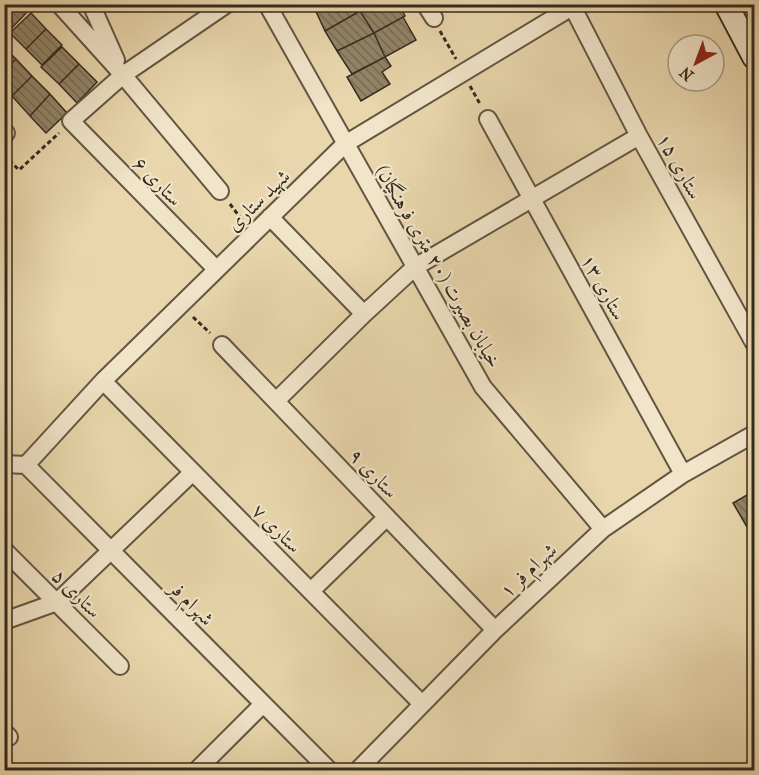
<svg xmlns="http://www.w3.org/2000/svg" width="759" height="775" viewBox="0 0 759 775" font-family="'IM FELL French Canon',Amiri,serif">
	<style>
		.building { fill: url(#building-back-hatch); stroke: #342b1f; stroke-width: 1.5 }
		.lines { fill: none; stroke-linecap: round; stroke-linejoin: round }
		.street-casing { stroke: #615642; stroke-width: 20 }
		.secondary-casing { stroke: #342b1f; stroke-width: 26 }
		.path { stroke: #342b1f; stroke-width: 3; stroke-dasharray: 4.5 3; stroke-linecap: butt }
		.street { stroke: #f1e4c9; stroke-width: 16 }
		.secondary { stroke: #f1e4c9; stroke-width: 22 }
		.labels { text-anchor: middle; stroke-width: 4.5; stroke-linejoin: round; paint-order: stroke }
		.street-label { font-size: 20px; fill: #342b1f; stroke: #f1e4c9 }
	</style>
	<defs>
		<pattern id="building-back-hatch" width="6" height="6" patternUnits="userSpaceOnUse" patternTransform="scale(1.5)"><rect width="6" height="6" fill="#928468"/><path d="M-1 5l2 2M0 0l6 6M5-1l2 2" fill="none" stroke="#786c55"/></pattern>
	</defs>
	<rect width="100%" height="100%" fill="#e9d6ac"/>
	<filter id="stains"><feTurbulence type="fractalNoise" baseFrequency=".00333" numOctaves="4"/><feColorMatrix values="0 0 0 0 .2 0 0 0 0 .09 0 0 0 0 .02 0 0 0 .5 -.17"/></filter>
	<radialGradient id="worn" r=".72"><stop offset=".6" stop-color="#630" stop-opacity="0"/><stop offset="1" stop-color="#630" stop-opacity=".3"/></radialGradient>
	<path class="building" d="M 4,4 L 22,4 L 28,11 L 8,32 L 4,28 Z
		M 315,4 L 356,4 L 360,11 L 325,31 L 313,5 Z
		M 372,4 L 399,4 L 405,16 L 374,33 L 360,11 Z
		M 360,11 L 374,33 L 337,51 L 325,31 Z
		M 31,13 L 46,29 L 26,49 L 10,33 Z
		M 403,17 L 416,40 L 385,57 L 374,33 Z
		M 46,29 L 62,45 L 42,65 L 26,49 Z
		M 374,33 L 385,57 L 352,74 L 337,51 Z
		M 4,47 L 16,59 L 4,71 Z
		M 62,47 L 79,64 L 59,84 L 41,67 Z
		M 385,57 L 391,66 L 382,72 L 390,84 L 361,101 L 347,77 Z
		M 16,59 L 32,76 L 12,96 L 4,88 L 4,71 Z
		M 79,64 L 97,82 L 77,103 L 59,84 Z
		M 32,76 L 50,94 L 30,116 L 12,96 Z
		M 50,94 L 67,113 L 46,133 L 30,116 Z
		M 754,491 L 754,539 L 733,503 Z"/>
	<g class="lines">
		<defs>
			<path id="street" d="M 59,4 L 123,75 L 220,191
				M 91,4 L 116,60
				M 267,4 L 483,387 L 603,529
				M 425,4 L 434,18
				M 571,4 L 639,136 L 754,343
				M 488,119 L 683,474
				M 4,131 L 6,133
				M 270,217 L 364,314
				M 216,269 L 71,121 L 123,75 L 227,4
				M 222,345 L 495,630
				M 103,381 L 422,704
				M 276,401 L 364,314 L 415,267 L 639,136
				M 4,464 L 26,465 L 103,381 L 345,144 L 577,4
				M 26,465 L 329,770
				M 4,550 L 120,666
				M 311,591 L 387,517
				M 4,621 L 57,602 L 193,472
				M 4,732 L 9,737
				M 197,770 L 263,704
				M 358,770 L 495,630 L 603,529 L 683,474 L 754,434"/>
			<path id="secondary" d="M 726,4 L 754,57"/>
		</defs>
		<use href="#street" class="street-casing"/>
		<use href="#secondary" class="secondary-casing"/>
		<path class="path" d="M 440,31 L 456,59
			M 470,86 L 480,104
			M 4,155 L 19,170 L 59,133
			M 230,204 L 242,220
			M 193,317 L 210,333"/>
		<use href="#street" class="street"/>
		<use href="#secondary" class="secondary"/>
	</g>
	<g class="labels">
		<g class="street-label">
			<text transform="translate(680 166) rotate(61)" y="7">ستاری ۱۵</text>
			<text transform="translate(158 181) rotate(46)" y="7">ستاری ۶</text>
			<text transform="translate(258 200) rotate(-44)" y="7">شهید ستاری</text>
			<text transform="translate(439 266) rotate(60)" y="7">خیابان بصیرت (۲۰ متری فرهنگیان)</text>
			<text transform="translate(604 287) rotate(61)" y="7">ستاری ۱۳</text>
			<text transform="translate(374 473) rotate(46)" y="7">ستاری ۹</text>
			<text transform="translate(277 528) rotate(45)" y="7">ستاری ۷</text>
			<text transform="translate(528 570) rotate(-43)" y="7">شهرام فر ۱</text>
			<text transform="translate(77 593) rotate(45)" y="7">ستاری ۵</text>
			<text transform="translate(192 603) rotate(45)" y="7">شهرام فر</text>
		</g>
	</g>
	<rect width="759" height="775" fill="none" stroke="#e9d6ac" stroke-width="24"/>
	<rect x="6" y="6" width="747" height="763" fill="none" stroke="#342b1f" stroke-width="3"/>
	<rect x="12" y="12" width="735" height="751" fill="none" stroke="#342b1f" stroke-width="1.5"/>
	<g transform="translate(696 63) rotate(221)"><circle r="28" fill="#f1e4c9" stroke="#a59a85" stroke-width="1.5"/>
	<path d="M0-4.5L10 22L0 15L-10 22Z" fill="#8f2418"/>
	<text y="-9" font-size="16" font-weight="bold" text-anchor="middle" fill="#342b1f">N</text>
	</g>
	<rect width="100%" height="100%" filter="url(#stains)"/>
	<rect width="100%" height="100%" fill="url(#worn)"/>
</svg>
